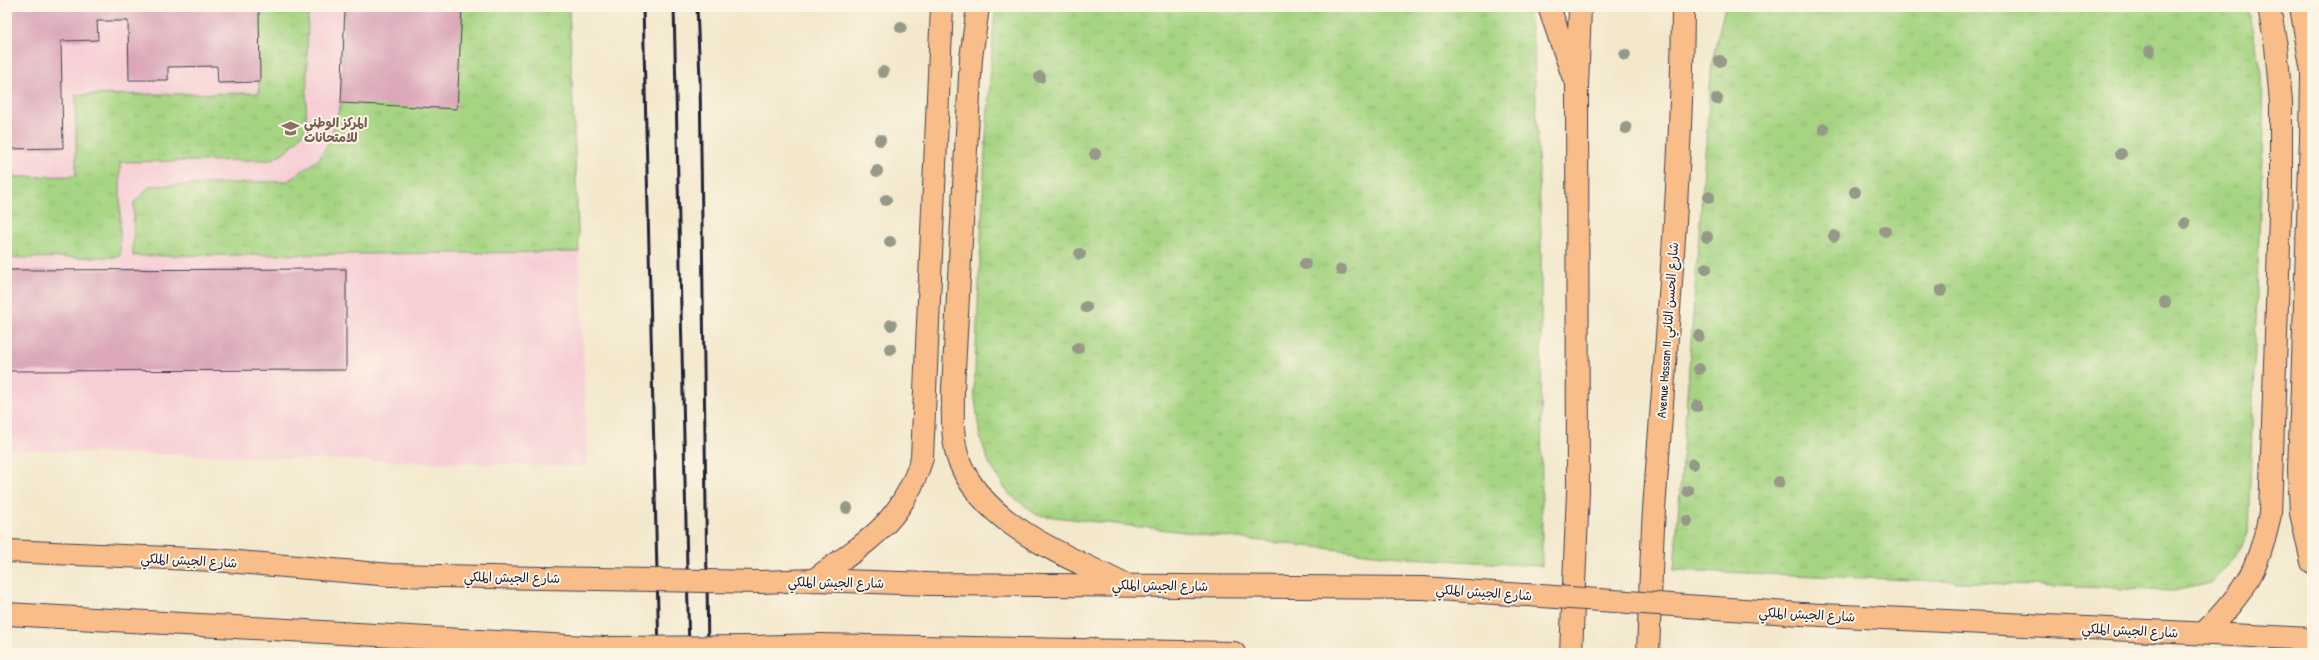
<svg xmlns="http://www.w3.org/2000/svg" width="2319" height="660" viewBox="0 0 2319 660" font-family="'Patrick Hand','Playpen Sans Arabic',sans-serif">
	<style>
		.built { fill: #f6cfd5 }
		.grass { fill: url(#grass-tufts); stroke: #647b5e }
		.building { fill: #dba7b9 }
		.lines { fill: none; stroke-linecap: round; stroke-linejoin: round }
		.primary-casing { stroke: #414051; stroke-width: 24 }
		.trunk-casing { stroke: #414051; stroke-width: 24 }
		.primary { stroke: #f8bd89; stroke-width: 22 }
		.trunk { stroke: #f8bd89; stroke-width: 22 }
		.rail { stroke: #22223b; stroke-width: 3 }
		.primary-bridge-casing { stroke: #414051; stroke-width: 24; stroke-linecap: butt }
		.primary-bridge { stroke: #f8bd89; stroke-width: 22 }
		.tree { fill: #969888 }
		.labels { text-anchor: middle; stroke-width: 4; stroke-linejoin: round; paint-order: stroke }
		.education-label { font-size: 13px; font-weight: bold; fill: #785e54; stroke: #fcf5e5; text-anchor: start }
		.street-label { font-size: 13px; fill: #22223b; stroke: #fcf5e5 }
	</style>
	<defs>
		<pattern id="grass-tufts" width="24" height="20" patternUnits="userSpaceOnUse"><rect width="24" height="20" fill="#a6d482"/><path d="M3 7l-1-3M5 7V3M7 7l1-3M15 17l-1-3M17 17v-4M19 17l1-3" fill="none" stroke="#8fb671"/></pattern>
	</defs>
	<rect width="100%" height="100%" fill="#fcf5e5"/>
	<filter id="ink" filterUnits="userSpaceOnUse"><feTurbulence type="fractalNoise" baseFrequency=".025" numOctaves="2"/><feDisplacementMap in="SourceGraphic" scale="8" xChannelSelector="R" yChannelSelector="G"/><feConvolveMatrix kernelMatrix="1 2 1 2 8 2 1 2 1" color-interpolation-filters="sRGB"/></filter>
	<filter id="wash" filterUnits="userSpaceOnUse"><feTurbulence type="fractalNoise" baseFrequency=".012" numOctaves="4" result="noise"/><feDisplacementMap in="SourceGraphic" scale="16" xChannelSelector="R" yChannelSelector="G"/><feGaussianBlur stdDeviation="0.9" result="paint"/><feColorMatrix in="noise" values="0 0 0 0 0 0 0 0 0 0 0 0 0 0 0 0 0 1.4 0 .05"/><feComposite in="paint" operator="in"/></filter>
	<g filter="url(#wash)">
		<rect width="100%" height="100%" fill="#f3e8cc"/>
		<path class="built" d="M 7,7 L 569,7 L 588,467 L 7,450 Z"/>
		<path class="grass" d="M 259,7 L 308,7 L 306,128 C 296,144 287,152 270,160 L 120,162 L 120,257 L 7,258 L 7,177 L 76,176 L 76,95 L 259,93 Z
			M 345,7 L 569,7 L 579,252 L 133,256 L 134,203 L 150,186 L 288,181 L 319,159 L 330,140 L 341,103 Z
			M 995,7 L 1528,7 L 1534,50 L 1541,231 L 1542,566 L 1409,558 L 1037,515 L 1009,494 L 989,463 L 980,437 L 974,391 L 985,153 Z
			M 1725,7 L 2247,7 L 2262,73 L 2263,128 L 2248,534 L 2234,559 L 2211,583 L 2174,591 L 1674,570 L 1712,61 Z"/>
		<g id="blocks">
			<path class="building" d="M 7,7 L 259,7 L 260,82 L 218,83 L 217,66 L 168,67 L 168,80 L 129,80 L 128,21 L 97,21 L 98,40 L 61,41 L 63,148 L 7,149 Z
				M 345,7 L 462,7 L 457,109 L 341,103 Z
				M 346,269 L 346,370 L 7,371 L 7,270 Z"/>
		</g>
	</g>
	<g filter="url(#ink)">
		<use href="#blocks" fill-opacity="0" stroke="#414051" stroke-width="1"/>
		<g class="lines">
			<defs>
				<path id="primary" d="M 7,551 L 215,560 L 391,575 L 598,579
					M 761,582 L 814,580 L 929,584 L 1423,588
					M 7,614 L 604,648
					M 1802,614 L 2312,639
					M 752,647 L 820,645 L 1234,653"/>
				<path id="trunk" d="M 978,7 L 971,58 L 953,388 C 953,411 951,439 959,461 C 985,527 1067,555 1125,585
					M 1549,7 L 1573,76
					M 2301,7 L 2312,72 L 2311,137 L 2299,470 L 2301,513 L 2312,562
					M 814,580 C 866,542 902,524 922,458 L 942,7
					M 2204,633 C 2245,591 2258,573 2270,514 L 2281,185 L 2281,102 L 2276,46 L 2269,7
					M 820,645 L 837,653
					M 1086,653 L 1091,649
					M 1571,653 L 1578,492 L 1577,88 L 1580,7
					M 1648,653 C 1650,605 1651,558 1654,510 C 1666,343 1682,175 1683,7"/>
			</defs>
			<use href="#primary" class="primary-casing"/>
			<use href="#trunk" class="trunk-casing"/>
			<use href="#primary" class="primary"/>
			<use href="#trunk" class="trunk"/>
			<path class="rail" d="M 643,7 L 659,653
				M 674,7 L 689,653
				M 697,7 L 700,79 L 708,653"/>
			<defs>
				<path id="primary-bridge" d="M 598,579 L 761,582
					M 1423,588 L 1802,614
					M 604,648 L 752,647"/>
			</defs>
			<use href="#primary-bridge" class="primary-bridge-casing"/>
			<use href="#primary-bridge" class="primary-bridge"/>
		</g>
		<g class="tree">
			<circle cx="901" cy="27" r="6"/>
			<circle cx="2150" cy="51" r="6"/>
			<circle cx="1625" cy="55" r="6"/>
			<circle cx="1720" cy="61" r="6"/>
			<circle cx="883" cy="72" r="6"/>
			<circle cx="1040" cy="77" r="6"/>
			<circle cx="1717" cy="99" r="6"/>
			<circle cx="1626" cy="128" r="6"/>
			<circle cx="1824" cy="129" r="6"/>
			<circle cx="880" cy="140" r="6"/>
			<circle cx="1095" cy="154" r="6"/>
			<circle cx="2121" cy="154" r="6"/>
			<circle cx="877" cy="171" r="6"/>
			<circle cx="1855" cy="192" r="6"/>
			<circle cx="1709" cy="197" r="6"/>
			<circle cx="886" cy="200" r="6"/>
			<circle cx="2185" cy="223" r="6"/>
			<circle cx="1885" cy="231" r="6"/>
			<circle cx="1834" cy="236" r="6"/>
			<circle cx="1707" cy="237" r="6"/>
			<circle cx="890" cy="242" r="6"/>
			<circle cx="1080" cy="254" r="6"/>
			<circle cx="1305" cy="264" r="6"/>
			<circle cx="1706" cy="268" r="6"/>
			<circle cx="1341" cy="270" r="6"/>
			<circle cx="1941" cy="291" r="6"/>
			<circle cx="2165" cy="302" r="6"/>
			<circle cx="1086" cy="307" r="6"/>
			<circle cx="891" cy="325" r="6"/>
			<circle cx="1699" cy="336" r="6"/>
			<circle cx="1078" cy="348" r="6"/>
			<circle cx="890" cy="349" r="6"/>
			<circle cx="1699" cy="369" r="6"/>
			<circle cx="1697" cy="406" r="6"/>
			<circle cx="1693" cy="464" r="6"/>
			<circle cx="1779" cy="482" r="6"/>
			<circle cx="1688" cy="491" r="6"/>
			<circle cx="847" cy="508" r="6"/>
			<circle cx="1687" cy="521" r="6"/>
		</g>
	</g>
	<defs>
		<symbol id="university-bare" viewBox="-9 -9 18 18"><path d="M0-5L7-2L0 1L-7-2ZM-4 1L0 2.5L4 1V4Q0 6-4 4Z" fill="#8d6e63" stroke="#fcf5e5" stroke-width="2.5" paint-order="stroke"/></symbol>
	</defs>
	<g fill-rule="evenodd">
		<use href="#university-bare" x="278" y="116" width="25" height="25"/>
	</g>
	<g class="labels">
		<g class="education-label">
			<text x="304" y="127">المركز الوطني<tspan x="304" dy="15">للامتحانات</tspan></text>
		</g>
		<g class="street-label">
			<text transform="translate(1667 330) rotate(-86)" y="5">Avenue Hassan II شارع الحسن الثاني</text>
			<text transform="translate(189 560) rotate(3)" y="5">شارع الجيش الملكي</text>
			<text transform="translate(512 577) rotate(1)" y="5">شارع الجيش الملكي</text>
			<text transform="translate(836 582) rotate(1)" y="5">شارع الجيش الملكي</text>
			<text transform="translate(1160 585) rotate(1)" y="5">شارع الجيش الملكي</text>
			<text transform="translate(1484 592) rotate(4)" y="5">شارع الجيش الملكي</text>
			<text transform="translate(1807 614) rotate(3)" y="5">شارع الجيش الملكي</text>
			<text transform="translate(2130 630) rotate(3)" y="5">شارع الجيش الملكي</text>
		</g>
	</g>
	<rect width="2319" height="660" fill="none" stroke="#fcf5e5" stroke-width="24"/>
</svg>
